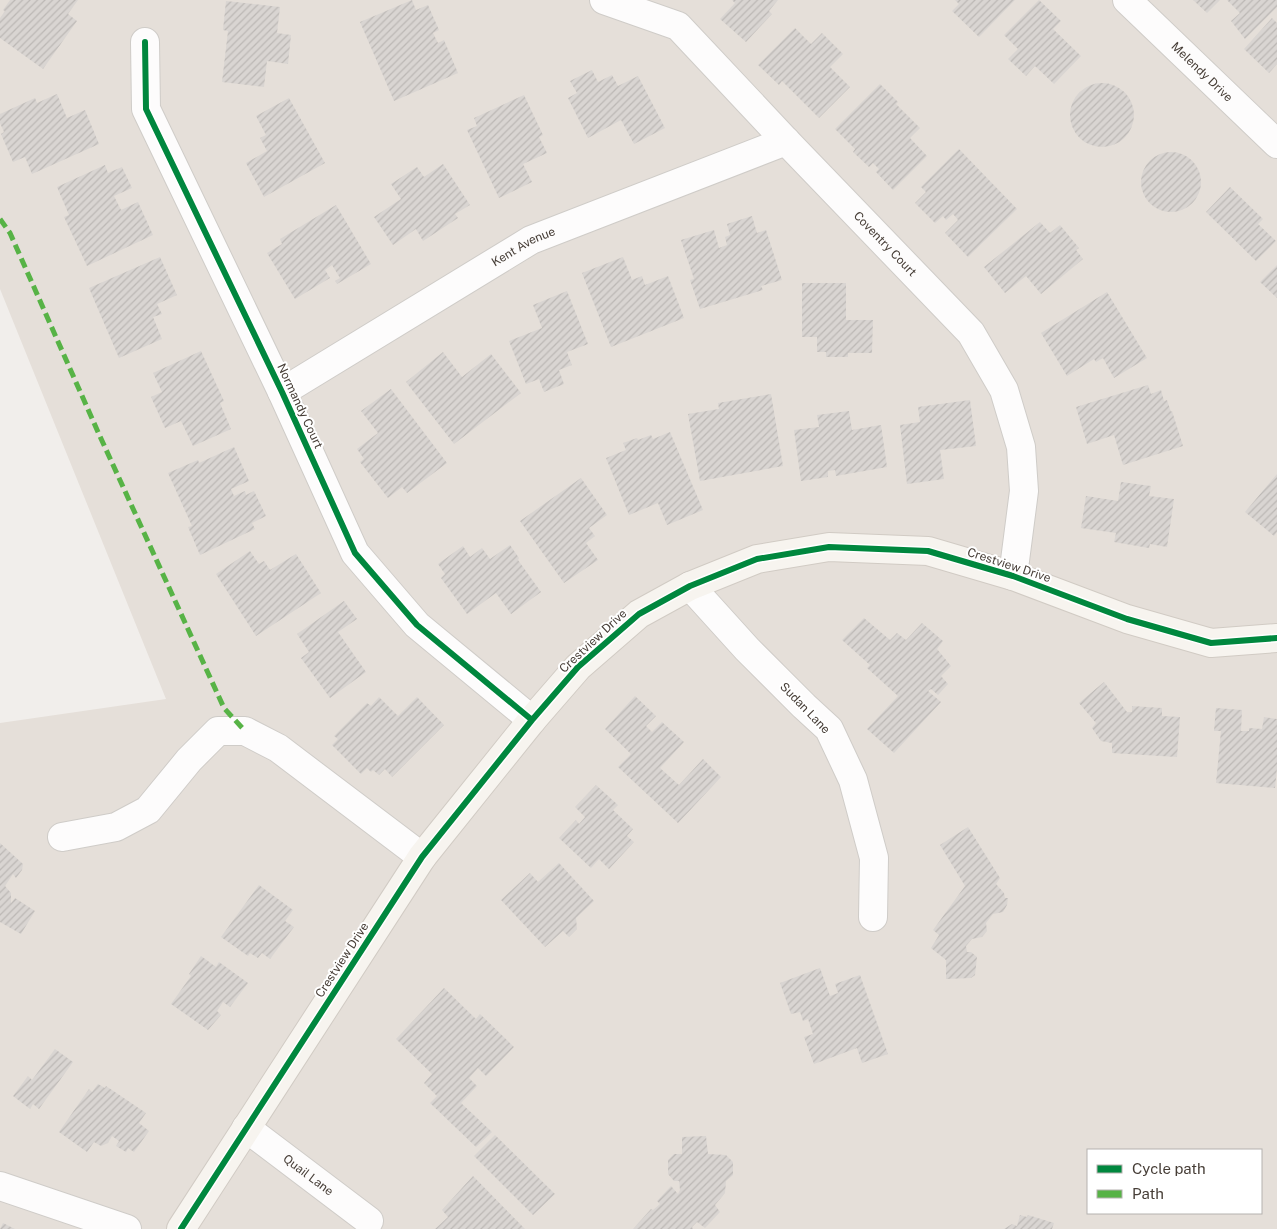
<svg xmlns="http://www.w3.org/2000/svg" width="1277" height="1229" viewBox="0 0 1277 1229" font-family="'Public Sans',sans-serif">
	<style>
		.residential { fill: #e5dfd9; fill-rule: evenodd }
		.building { fill: url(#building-hatch) }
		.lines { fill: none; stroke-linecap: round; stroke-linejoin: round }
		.street-casing { stroke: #cfccc8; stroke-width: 30 }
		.secondary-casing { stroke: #d1cbc4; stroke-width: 30 }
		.street { stroke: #fdfcfc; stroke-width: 28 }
		.secondary { stroke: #f7f4ef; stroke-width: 28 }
		.quiet { stroke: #57b346; stroke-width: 5; stroke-dasharray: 10 5; stroke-linecap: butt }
		.cycleway-casing { stroke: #fff; stroke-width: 9 }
		.cycleway { stroke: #00873e; stroke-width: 6 }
		.labels { text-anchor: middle; stroke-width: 4; stroke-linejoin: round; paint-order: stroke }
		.street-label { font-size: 12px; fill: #473e37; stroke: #fff }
	</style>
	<defs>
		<pattern id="building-hatch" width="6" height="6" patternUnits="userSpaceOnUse" patternTransform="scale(1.25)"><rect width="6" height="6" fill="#d9d5d2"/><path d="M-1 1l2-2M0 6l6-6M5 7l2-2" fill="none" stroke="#bcb8b5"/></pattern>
	</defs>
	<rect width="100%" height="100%" fill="#f1eeeb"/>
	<path class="residential" d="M 0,0 L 1277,0 L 1277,1229 L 0,1229 L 0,723 L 166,699 L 0,289 ZM 1088,1150 L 1261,1150 L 1261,1213 L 1088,1213 Z"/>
	<path class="building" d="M 10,0 L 78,0 L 68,14 L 77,21 L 43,69 L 0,38 L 0,18 L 5,11 L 3,10 Z
		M 412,0 L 416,10 L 428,5 L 439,30 L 433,33 L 438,43 L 444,40 L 458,73 L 394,101 L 360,22 Z
		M 732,0 L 778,0 L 769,11 L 772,14 L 746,42 L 720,19 L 735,3 Z
		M 955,0 L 1015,0 L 979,37 L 952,11 L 959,4 Z
		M 1039,0 L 1061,21 L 1053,29 L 1081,56 L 1054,84 L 1035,66 L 1026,76 L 1008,59 L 1018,49 L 1004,35 Z
		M 1193,0 L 1220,0 L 1207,13 Z
		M 1227,0 L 1277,0 L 1277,7 L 1245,39 L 1231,21 L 1240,13 Z
		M 226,1 L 280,7 L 277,33 L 291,35 L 288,64 L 267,61 L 264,87 L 222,82 L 228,31 L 223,30 Z
		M 1272,18 L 1277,23 L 1277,64 L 1269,73 L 1244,49 Z
		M 795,28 L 811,44 L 822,33 L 843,54 L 830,67 L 850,87 L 819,118 L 782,81 L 779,85 L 758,65 Z
		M 592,70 L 598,82 L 612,75 L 618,86 L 638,76 L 665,128 L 634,144 L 621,120 L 588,138 L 568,98 L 577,93 L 570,81 Z
		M1070 115a32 32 0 1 1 64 0a32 32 0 1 1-64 0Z
		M 880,84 L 898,102 L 896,104 L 920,128 L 910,138 L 927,156 L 893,190 L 876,172 L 879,169 L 873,163 L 869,167 L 853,152 L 855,149 L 835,129 Z
		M 57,94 L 67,118 L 85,110 L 99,144 L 32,174 L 25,157 L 13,162 L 1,134 L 4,132 L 0,123 L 0,114 L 35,98 L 37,103 Z
		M 524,95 L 543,135 L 539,137 L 547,153 L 523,164 L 532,182 L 499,198 L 467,130 L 477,126 L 474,118 Z
		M 289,98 L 325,163 L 264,197 L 246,163 L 267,151 L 260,138 L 266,135 L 256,116 Z
		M 959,149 L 1017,209 L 968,257 L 945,233 L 958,220 L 953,214 L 946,220 L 943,216 L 935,223 L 915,203 L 926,192 L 921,187 Z
		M1141 182a30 30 0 1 1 60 0a30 30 0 1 1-60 0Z
		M 443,164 L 470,205 L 455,214 L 458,218 L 423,241 L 416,229 L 393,245 L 374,217 L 401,199 L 391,184 L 417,167 L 424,177 Z
		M 105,165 L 108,173 L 122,167 L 132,188 L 114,196 L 121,210 L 138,202 L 153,235 L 87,266 L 64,217 L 69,215 L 57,187 Z
		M 1230,187 L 1263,219 L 1258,224 L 1276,241 L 1256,261 L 1206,212 Z
		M 336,205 L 371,264 L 337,284 L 335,281 L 340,278 L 332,265 L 325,270 L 330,278 L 295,299 L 267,253 L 282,244 L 280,239 Z
		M 752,216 L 757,233 L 766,230 L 782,280 L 761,286 L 763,290 L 700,309 L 690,280 L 694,279 L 681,240 L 714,230 L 719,248 L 727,245 L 725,237 L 730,235 L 727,224 Z
		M 1040,222 L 1050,233 L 1060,225 L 1079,248 L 1076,250 L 1083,259 L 1041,294 L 1026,276 L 1005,293 L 984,267 Z
		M 160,257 L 177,295 L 157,304 L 162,314 L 153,317 L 162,339 L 119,358 L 89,288 Z
		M 623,257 L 632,280 L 642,276 L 645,285 L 668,276 L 684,318 L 611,347 L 582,273 Z
		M 1277,265 L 1277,298 L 1260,282 Z
		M 802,283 L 846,283 L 846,320 L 873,320 L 872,353 L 848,353 L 848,357 L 826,357 L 826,352 L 817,352 L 817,337 L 802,337 Z
		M 567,291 L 588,344 L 567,352 L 572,365 L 559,370 L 564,384 L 544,392 L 539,379 L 526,384 L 509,341 L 542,328 L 533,305 Z
		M 1107,292 L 1147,358 L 1114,378 L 1103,358 L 1096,362 L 1094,359 L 1067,376 L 1041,333 Z
		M 201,351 L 224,401 L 220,403 L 231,429 L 193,446 L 181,421 L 165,428 L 151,397 L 162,392 L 153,373 Z
		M 443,352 L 462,377 L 491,354 L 521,393 L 454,444 L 406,382 Z
		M 1148,385 L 1151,394 L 1161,390 L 1164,401 L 1167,400 L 1171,412 L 1172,411 L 1183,446 L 1123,465 L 1114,435 L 1087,444 L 1076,407 Z
		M 391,389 L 447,463 L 407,493 L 402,487 L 388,498 L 360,462 L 364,459 L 357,449 L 378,433 L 361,411 Z
		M 771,394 L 783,466 L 700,481 L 688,414 L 719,409 L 718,403 Z
		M 970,400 L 976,446 L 940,450 L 944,479 L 907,484 L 900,425 L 920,422 L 918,407 Z
		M 849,411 L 852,430 L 881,425 L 887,467 L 836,476 L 835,470 L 828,471 L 828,477 L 801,481 L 794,430 L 819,427 L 817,415 Z
		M 670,432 L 703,510 L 667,525 L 658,503 L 629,515 L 606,458 L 626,450 L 623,443 L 637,438 L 638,440 L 651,435 L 653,439 Z
		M 234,447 L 249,481 L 231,489 L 234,496 L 245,491 L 246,495 L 254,491 L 266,516 L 252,523 L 255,529 L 200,555 L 188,527 L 192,526 L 168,473 L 198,460 L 199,463 Z
		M 1277,474 L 1277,532 L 1274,536 L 1245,512 Z
		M 581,478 L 607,515 L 589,528 L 595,536 L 586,543 L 598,560 L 564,583 L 520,521 Z
		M 1121,482 L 1151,486 L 1149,496 L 1174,499 L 1167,547 L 1150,544 L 1149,548 L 1114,542 L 1116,533 L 1081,528 L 1086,496 L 1118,501 Z
		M 510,545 L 519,558 L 518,560 L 541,592 L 511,614 L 496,593 L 467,614 L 441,578 L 445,574 L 438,564 L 463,546 L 470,557 L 482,548 L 490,559 Z
		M 250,551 L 259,564 L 264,561 L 270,570 L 296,554 L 321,593 L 256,636 L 216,574 Z
		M 344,601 L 357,619 L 338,632 L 366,672 L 330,698 L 301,658 L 309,652 L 297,634 Z
		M 864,618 L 890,640 L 897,633 L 906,640 L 922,623 L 943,641 L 937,649 L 951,666 L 941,676 L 948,684 L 938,695 L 931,689 L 928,691 L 941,702 L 894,753 L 867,729 L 898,696 L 867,668 L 870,665 L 842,640 Z
		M 1104,682 L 1127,712 L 1132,712 L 1132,706 L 1162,708 L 1162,716 L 1180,717 L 1177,757 L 1112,753 L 1112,743 L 1101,741 L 1092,728 L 1096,723 L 1079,703 Z
		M 635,696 L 656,716 L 646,726 L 652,732 L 662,722 L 684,742 L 660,768 L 679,785 L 703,759 L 721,777 L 678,823 L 618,767 L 631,754 L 605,729 Z
		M 379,697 L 398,716 L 417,697 L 444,725 L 392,777 L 385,769 L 379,775 L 373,770 L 371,772 L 367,768 L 361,774 L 332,745 L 338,739 L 334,736 L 367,703 L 371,706 Z
		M 1216,708 L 1242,710 L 1241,731 L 1249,731 L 1249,728 L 1262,729 L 1264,717 L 1277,719 L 1277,768 L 1275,788 L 1216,783 L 1221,731 L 1214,731 Z
		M 596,785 L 618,805 L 613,810 L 633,829 L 627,836 L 634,842 L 609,869 L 599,859 L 591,868 L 559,838 L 576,820 L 579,824 L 585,817 L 575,807 Z
		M 968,827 L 1000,878 L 996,884 L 1004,893 L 1005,898 L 1008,898 L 1007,905 L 1003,912 L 993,914 L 986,923 L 987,931 L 982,937 L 972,939 L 966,946 L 967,952 L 971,952 L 977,957 L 975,975 L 971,978 L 946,979 L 946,960 L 931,948 L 939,935 L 933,930 L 965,886 L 940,845 Z
		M 0,843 L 23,864 L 22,870 L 16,878 L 13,874 L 5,886 L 11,893 L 11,903 L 15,898 L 35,911 L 21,934 L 0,922 Z
		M 559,863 L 594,901 L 576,918 L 577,929 L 569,937 L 563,931 L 545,947 L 501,900 L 530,873 L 538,882 Z
		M 259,885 L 293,910 L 285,921 L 294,927 L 270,959 L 262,953 L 258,958 L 250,953 L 248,956 L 221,937 Z
		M 201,956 L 216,967 L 219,962 L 248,983 L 230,1007 L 223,1002 L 217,1011 L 221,1015 L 208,1030 L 171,1004 L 191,976 L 189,974 Z
		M 820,968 L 830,996 L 838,993 L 835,984 L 860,975 L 888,1054 L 862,1063 L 857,1048 L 814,1064 L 804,1037 L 813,1034 L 808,1019 L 803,1021 L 800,1012 L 791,1014 L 780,983 Z
		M 444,988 L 476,1019 L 480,1014 L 514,1047 L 486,1076 L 478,1068 L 469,1078 L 477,1086 L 461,1103 L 492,1132 L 476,1147 L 430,1103 L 437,1096 L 424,1083 L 432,1074 L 396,1039 Z
		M 55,1049 L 73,1062 L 39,1109 L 33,1104 L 30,1109 L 13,1096 L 28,1076 L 32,1080 Z
		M 98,1084 L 105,1088 L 106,1086 L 146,1113 L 139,1123 L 149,1131 L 134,1152 L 128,1148 L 126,1152 L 116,1146 L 119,1141 L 112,1136 L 108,1143 L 101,1146 L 94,1142 L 87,1152 L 59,1132 L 89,1089 L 92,1092 Z
		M 495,1135 L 555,1194 L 533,1215 L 474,1156 Z
		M 706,1136 L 708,1154 L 726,1155 L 733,1162 L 733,1175 L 726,1181 L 725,1193 L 715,1205 L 720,1212 L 705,1228 L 697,1222 L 692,1227 L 693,1229 L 633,1229 L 651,1209 L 653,1210 L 660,1204 L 657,1201 L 671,1186 L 678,1194 L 680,1190 L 679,1181 L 674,1181 L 668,1174 L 668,1160 L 674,1154 L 682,1154 L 682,1137 Z
		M 473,1176 L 525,1229 L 435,1229 L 448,1217 L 442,1210 Z
		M 1020,1215 L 1027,1217 L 1028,1215 L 1054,1223 L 1052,1229 L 1004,1229 L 1012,1224 L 1017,1226 Z
		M 3,1223 L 15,1229 L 0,1229 Z"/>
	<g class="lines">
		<defs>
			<g id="street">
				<path id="s1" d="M 604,0 L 678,26 L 786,141 L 971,333 L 1004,390 L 1021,447 L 1024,491 L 1013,576"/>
				<path id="s2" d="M 1127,0 L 1277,144"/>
				<path d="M 145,42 L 146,109 L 282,392 L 355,553 L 417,625 L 532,720"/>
				<path id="s3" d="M 282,392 L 531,240 L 786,141"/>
				<path d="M 690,586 L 747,649 L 804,706 L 829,729 L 853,780 L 874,858 L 873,917"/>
				<path d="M 62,837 L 116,827 L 148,810 L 189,760 L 218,731 L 245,731 L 278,748 L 422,857"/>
				<path id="s4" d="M 246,1128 L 369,1221"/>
				<path d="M 0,1186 L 127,1229"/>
			</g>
			<path id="secondary" d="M 181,1229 L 422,857 L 532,720 L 578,667 L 639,614 L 690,586 L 757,559 L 829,547 L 928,551 L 1013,576 L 1127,619 L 1211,643 L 1277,638"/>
		</defs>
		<use href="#street" class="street-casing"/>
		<use href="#secondary" class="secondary-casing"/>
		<use href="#street" class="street"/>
		<use href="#secondary" class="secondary"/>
		<path class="quiet" d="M 0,219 L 10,233 L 98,432 L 224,708 L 245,731"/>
		<defs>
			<path id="cycleway" d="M 145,42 L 146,109 L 282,392 L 355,553 L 417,625 L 532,720
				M 181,1229 L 422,857 L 532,720 L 578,667 L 639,614 L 690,586 L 757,559 L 829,547 L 928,551 L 1013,576 L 1127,619 L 1211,643 L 1277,638"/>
		</defs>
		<use href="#cycleway" class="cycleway-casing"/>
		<use href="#cycleway" class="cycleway"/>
	</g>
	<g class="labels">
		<g class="street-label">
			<text dy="4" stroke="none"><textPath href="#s2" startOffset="104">Melendy Drive</textPath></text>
			<text dy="4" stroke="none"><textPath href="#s1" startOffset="379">Coventry Court</textPath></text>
			<text dy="4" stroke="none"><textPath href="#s3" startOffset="282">Kent Avenue</textPath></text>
			<text transform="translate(300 406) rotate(65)" y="4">Normandy Court</text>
			<text transform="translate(1009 565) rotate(18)" y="4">Crestview Drive</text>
			<text transform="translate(593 641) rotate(-43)" y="4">Crestview Drive</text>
			<text transform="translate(805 708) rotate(46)" y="4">Sudan Lane</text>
			<text transform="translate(342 960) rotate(-57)" y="4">Crestview Drive</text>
			<text dy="4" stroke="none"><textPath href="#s4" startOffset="78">Quail Lane</textPath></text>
		</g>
	</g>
	<rect x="1087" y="1149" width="175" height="65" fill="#ffffff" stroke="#b5b2af"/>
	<rect x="1097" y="1165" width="25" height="8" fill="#00873e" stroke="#b5b2af"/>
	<text x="1132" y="1174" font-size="15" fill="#473e37">Cycle path</text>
	<rect x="1097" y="1190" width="25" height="8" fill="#57b346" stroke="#b5b2af"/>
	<text x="1132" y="1199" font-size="15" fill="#473e37">Path</text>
</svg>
